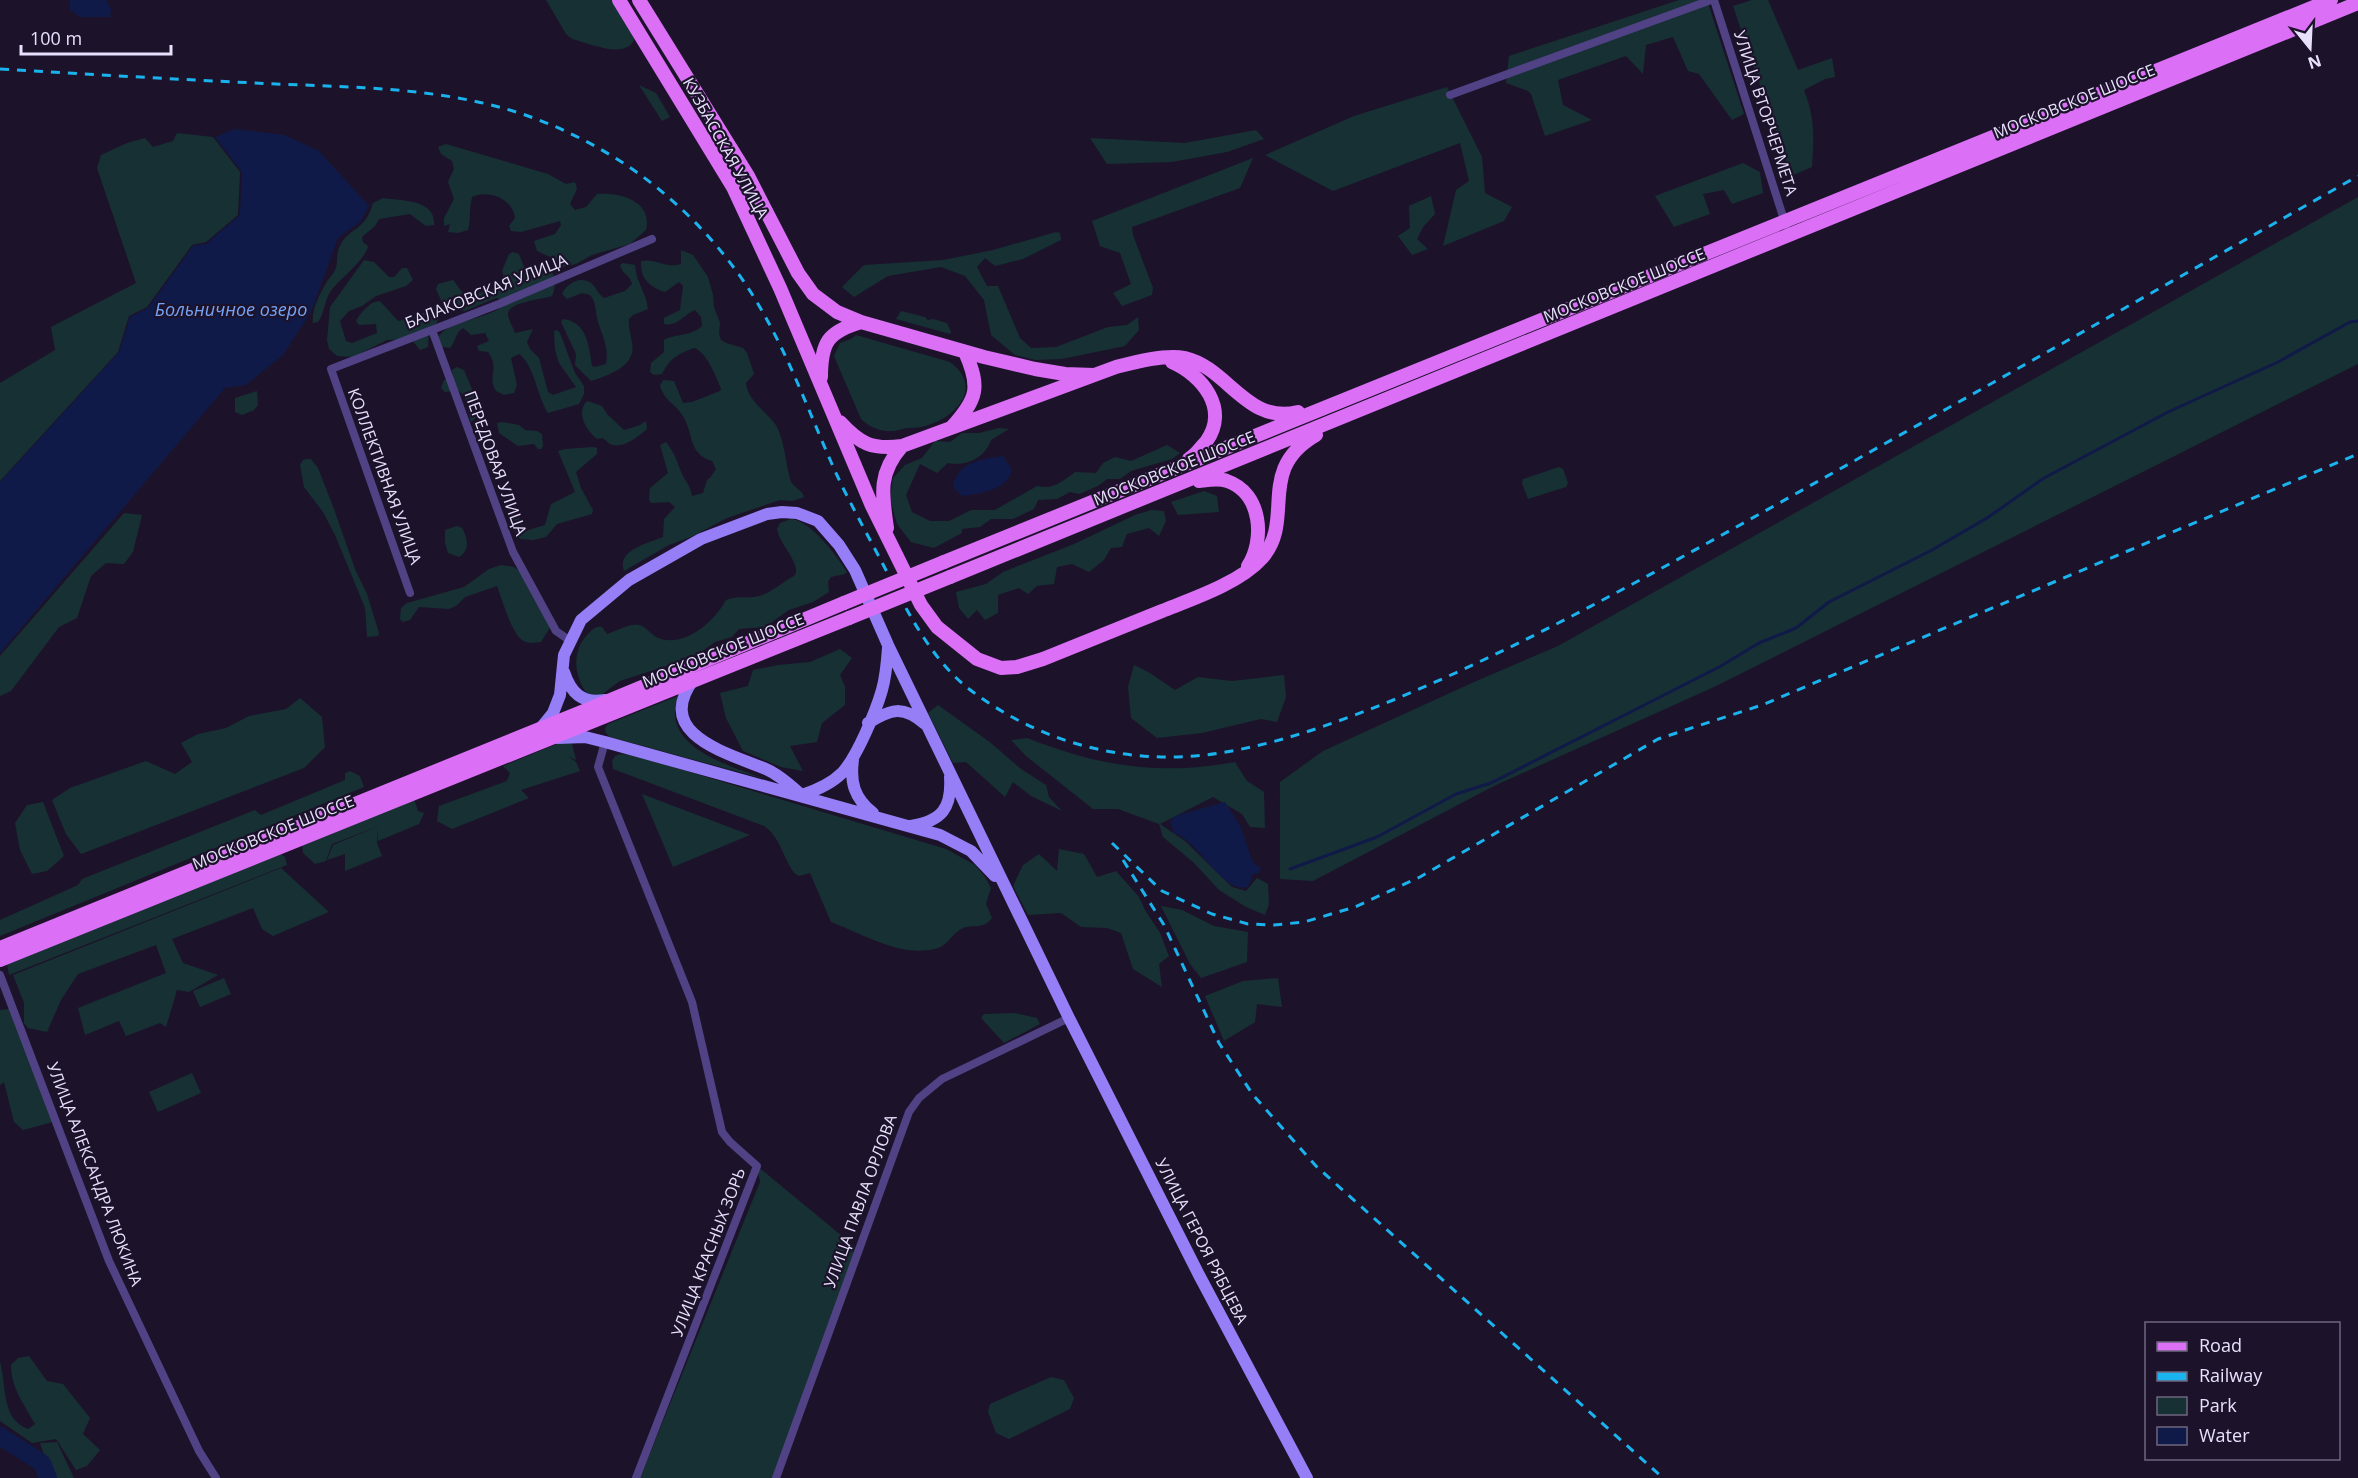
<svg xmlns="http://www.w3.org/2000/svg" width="2358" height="1478" viewBox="0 0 2358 1478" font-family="'Open Sans',sans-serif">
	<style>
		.green { fill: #173034 }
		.water { fill: #101a48 }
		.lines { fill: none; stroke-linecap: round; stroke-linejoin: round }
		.stream { stroke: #101a48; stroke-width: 3 }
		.river { stroke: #101a48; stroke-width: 18 }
		.street { stroke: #514286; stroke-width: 8 }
		.secondary { stroke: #967ef6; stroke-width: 12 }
		.primary { stroke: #db6ff5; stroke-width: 14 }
		.rail { stroke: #1ab3ee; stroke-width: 3; stroke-dasharray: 9 8; stroke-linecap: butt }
		.primary-bridge { stroke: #db6ff5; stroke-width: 14 }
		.labels { text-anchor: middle; stroke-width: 4.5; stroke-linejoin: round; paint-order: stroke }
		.street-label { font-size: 16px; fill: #e8e0fd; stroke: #1c132b }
		.water-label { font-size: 18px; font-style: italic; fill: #75a3f5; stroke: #1c132b }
	</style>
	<rect width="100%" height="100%" fill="#1c132b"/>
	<path class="green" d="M 546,0 L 612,0 L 635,38 C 626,61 590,43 572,39 L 566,34 Z
		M 1679,0 L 1707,0 L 1744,114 L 1732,120 L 1699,74 L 1688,71 L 1673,37 L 1646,45 L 1643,74 L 1626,56 L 1558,80 L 1563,105 L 1592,120 L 1545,136 L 1531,94 L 1528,91 L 1506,83 L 1509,56 Z
		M 1752,0 L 1768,0 L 1798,70 L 1832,58 L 1835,77 L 1825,79 L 1804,90 C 1815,118 1814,137 1812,167 L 1791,176 L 1733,6 Z
		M 639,85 L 656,93 L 670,117 L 662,121 Z
		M 1447,87 L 1482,157 L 1485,193 L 1512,207 L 1504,221 L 1443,246 L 1456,190 L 1469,181 L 1460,143 L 1333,191 L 1265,155 L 1354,116 Z
		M 1256,130 L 1264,139 L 1227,152 L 1172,162 L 1107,164 L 1090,138 L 1185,143 Z
		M 177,133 L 213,137 L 240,172 L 238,215 L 206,242 L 192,245 L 147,307 L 129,316 L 118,352 L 0,481 L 0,383 L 55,350 L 51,327 L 136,283 L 97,168 L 101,155 L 127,143 L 145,138 L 153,147 L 173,141 Z
		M 446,144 L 548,174 L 566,184 L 575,182 L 577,189 L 570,204 L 575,210 L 586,207 L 597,194 C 620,192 653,201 646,230 L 630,244 L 592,255 L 576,264 L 554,269 L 552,258 L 537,251 L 534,241 L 555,234 L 561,225 L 560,221 L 521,232 L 511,231 L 509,226 L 515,218 C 513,199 489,189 472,197 C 469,208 471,219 468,230 L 458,233 L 448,232 L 450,224 L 444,226 L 444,218 L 454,199 L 448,182 L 454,169 L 452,161 L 441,154 L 438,147 Z
		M 1253,158 L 1240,188 L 1132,227 L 1133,235 L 1153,288 L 1152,295 L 1122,306 L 1113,293 L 1131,284 L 1120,253 L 1100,246 L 1092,221 Z
		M 1743,163 L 1760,172 L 1763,193 L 1732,204 L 1724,190 L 1703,194 L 1710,214 L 1674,227 L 1655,196 Z
		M 1431,196 L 1435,214 L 1423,227 L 1417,239 L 1428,249 L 1412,255 L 1398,236 L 1410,228 L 1409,206 Z
		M 2358,197 L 2358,364 L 1714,687 L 1494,786 L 1313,881 L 1280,879 L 1280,782 L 1323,751 L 1474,682 L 1558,646 Z
		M 383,198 C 402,201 436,199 434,225 L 426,226 L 410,214 L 379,219 L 375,226 L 362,237 L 363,242 L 368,246 C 367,257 343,277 334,287 C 324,297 326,311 318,322 L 313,323 C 311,310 321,291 328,280 C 331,276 334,273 336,268 C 338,261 336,252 340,246 C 350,226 365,232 373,203 Z
		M 1056,232 L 1060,233 L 1061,240 L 1023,259 L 995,266 L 985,258 L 977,267 L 987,286 L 998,286 L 1020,338 L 1031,348 L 1056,347 L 1108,327 L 1127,325 L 1138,317 L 1139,330 L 1125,346 L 1062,359 L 1036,360 L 1015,355 L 991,335 L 984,300 L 965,276 L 941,267 L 888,276 L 854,297 L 842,287 L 864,265 L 943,260 L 993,250 Z
		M 681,250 L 693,255 L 708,277 L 713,295 L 714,307 L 720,323 L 719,334 L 721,340 L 726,343 L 743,348 L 747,353 L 754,374 L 746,383 C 747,399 765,411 775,424 C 784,436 786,466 791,482 C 795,488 802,490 804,497 L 793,501 L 780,500 L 727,518 L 691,537 L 669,545 L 624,571 C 616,550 649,543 663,537 L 664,519 L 675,507 L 669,502 L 651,503 L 649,500 L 650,488 L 668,473 L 660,445 L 666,442 C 676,455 676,460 682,474 C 686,483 690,484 692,496 L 703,493 L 707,480 L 710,478 L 716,469 L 712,461 C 688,454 694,434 683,416 C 675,403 665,402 660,386 L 663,380 L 674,381 L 683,403 L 692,402 L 720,391 L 721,389 C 717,378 706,351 694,348 C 678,354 670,358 662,374 L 654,375 L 650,372 L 651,363 L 664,352 L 664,340 C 677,333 690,337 702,326 L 701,317 L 695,310 C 684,314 678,327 664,324 L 664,318 L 680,310 L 683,286 L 679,282 L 665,292 C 650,287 640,279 641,261 C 656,258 666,269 681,264 Z
		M 513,252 L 519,254 L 526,272 L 537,272 L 549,268 C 556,274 556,288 552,296 C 543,299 508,302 508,314 C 508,319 513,327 515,333 L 533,329 L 527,342 L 530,349 L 539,358 L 548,392 L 553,395 L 576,387 L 559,363 L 555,350 L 554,331 L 557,330 L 560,333 L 575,373 L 584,386 L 584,394 L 579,404 L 548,413 C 537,396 534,364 519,354 L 511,358 L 517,385 L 514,393 L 504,395 L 496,391 C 487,377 500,367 488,352 L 479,351 L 477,346 L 489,341 L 485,333 L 471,335 L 463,328 C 455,333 456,341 450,348 L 442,347 L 438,337 C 453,317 487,321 505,304 L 503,300 L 496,298 L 465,311 L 444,307 L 436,289 L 438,284 L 453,280 L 466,297 L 501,286 L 505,280 L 502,271 L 509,254 Z
		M 364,260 L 374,262 L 389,277 L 394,277 L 402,268 L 407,268 L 413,280 L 406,286 L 376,296 L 362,306 L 349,311 L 340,321 L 346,341 L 352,343 L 377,333 L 376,324 L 359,325 L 356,321 C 361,312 370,301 380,301 L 398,321 L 418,316 L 434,307 L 439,317 L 436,324 L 429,327 L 428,347 L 420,350 L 411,339 L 387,340 L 353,357 L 337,356 L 329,349 L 327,340 L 330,307 Z
		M 623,263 L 635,265 L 637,277 L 646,299 L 648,309 L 633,315 L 629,319 C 628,328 631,334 632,343 C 637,366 608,376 591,381 L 575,365 L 576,354 L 561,322 L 563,319 C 588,322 589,348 592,366 L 595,367 L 606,364 C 609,348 603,337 598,322 C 595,312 597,303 590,295 L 582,293 L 567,299 L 562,294 C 566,284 580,275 591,283 C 596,287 598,294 604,298 L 625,291 L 632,284 C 631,276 621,273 620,265 Z
		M 901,311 L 925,317 L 928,320 L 933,319 L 947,323 L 951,332 L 950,334 L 896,319 Z
		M 856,335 L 950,362 C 991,393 942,429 909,428 C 904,428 899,430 895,431 C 882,432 870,428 861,419 L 834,356 L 840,343 L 851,339 Z
		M 457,367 L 464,370 L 482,413 L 471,422 C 467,412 469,399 459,391 L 445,392 L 441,388 L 444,380 L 453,378 L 452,370 Z
		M 257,391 L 258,405 L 254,410 L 242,415 L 235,412 L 235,398 Z
		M 587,401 L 602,406 L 607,414 L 624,430 L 640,425 L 646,421 L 647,429 C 639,436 622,450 610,444 C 607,442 605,439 602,438 L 597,439 C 587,431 575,413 587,401 Z
		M 503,422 L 519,425 L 525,430 L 537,431 L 542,434 L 543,446 L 541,449 L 538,449 L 534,444 L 518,446 L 499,433 L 497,423 Z
		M 999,428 L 1009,429 L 991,440 C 986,457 966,467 948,463 L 937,473 L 920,464 L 906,495 L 912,512 L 930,521 L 949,521 L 971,510 L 995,510 L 1037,486 C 1053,490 1062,482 1075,472 L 1096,473 L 1103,463 L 1115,457 L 1131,461 L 1167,445 L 1180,453 L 1172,459 L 1131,471 L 1120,479 L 1107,479 L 1098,486 L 1079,494 L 1070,492 L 1057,499 L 1038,500 L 1034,509 L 1013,519 L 991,519 L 980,527 L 962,529 L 962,533 L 934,548 L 911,542 L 897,524 L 890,499 L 893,478 L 905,465 L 922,458 L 935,441 L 950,442 L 962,433 L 979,433 Z
		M 593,447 L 597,448 L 597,454 L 576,472 L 581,488 L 593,510 L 592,514 L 557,524 L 546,537 L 533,540 L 520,539 C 514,530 506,521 509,509 L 517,512 L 525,531 L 545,525 L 551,504 L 575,492 L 558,451 L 565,449 Z
		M 307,459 L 311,459 L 318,468 L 334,509 L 355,569 L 367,594 L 379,633 L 378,636 L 367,637 L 365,608 L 335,535 L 323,512 L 304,487 L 300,465 L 303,460 Z
		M 1559,467 L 1563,469 L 1568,483 L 1566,487 L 1528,499 L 1522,483 L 1523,479 Z
		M 1204,491 L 1217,496 L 1219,512 L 1178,515 L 1171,502 Z
		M 1151,510 L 1164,511 L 1166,521 L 1159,536 L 1149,528 L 1127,534 L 1122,547 L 1111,548 L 1104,560 L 1089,572 L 1072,564 L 1057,567 L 1054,584 L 1037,586 L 1028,594 L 1019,588 L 998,595 L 998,613 L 985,620 L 977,610 L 968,619 L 959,608 L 956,592 L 986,584 L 1003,572 L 1074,544 L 1135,515 Z
		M 124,513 L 142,515 L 133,552 L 124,564 L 106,563 L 91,576 L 77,618 L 59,627 L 11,691 L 0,696 L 0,656 Z
		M 791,519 C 810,520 837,556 847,572 L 845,574 L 831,577 L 828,582 L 829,592 L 813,602 L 789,610 L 765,627 L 739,629 L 732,637 L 715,642 L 694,657 L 620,681 L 601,695 L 589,696 C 574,679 571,652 587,635 C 592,630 595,626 602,627 L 607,634 C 616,631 630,623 639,625 C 647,627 651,635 658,638 C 685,648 715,621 726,600 C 739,595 747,599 759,596 C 773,592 782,582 794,576 L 796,573 C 798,560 780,545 777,529 L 780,523 Z
		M 457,526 L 462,528 C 468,538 470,551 459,557 L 448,553 L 445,543 L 445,530 Z
		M 501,565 L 514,567 L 518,570 L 528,573 L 551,626 L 541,642 C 535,643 528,644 522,640 C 511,632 502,599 497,586 L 465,597 L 456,606 L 449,609 L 419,607 L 410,620 L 403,622 L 400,619 L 401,608 L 407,603 L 464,587 L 489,569 Z
		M 840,649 L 852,658 L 840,675 L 845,687 L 845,705 L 822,723 L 817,742 L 790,746 L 803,771 L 781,767 L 743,751 L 726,718 L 720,693 L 748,686 L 753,670 L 778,665 L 810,662 Z
		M 1134,665 L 1150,673 L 1175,690 L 1198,677 L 1232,681 L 1284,675 L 1286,697 L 1277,722 L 1261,719 L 1202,733 L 1157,738 L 1131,718 L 1128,687 Z
		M 678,696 C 677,702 675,709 675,715 C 677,752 736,768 765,779 L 610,737 L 606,733 L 605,728 L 608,724 Z
		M 300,698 L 322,717 L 325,747 L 304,768 L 81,854 L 66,834 L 52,800 L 70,788 L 146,761 L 175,774 L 192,762 L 181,743 L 198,734 L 226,728 L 249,716 L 286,709 Z
		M 938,705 L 991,743 L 1021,769 L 1046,785 L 1049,797 L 1062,811 L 1031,796 L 1013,782 L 1005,797 L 966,762 L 953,763 L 928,713 Z
		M 1027,738 C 1098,766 1159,776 1235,762 L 1247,781 L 1264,792 L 1265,828 L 1250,827 L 1242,814 L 1213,797 L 1160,824 L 1185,841 L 1232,887 L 1246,891 L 1257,878 L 1268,884 L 1269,904 L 1265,915 L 1246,907 L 1219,890 L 1194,863 L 1163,837 L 1159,824 L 1118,809 L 1093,809 L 1026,756 L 1011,740 Z
		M 564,741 L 572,744 L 576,760 L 568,756 L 576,762 L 580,771 L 521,790 L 529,798 L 452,829 L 437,821 L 439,806 L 507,781 L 510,773 L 503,766 Z
		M 621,754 L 633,755 L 946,849 L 975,865 L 985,877 L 991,888 L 986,904 L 992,918 C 982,930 976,924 963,928 C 953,932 948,945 938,948 C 903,959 863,934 831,922 L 810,873 L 799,876 C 786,871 783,838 764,826 L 613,769 L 612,761 L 615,756 Z
		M 350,771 L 360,776 L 364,787 L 0,936 L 0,920 L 78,885 L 82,879 L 255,810 L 261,815 L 345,780 L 345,773 Z
		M 642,794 L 750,835 L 673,867 Z
		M 414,799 L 418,811 L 424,813 L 419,824 L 378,841 L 378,829 L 377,843 L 382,856 L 345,871 L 345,854 L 327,860 L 333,845 L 379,826 L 332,844 L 326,861 L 315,864 L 303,853 L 302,843 Z
		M 43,802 L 64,856 L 47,871 L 32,874 L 20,850 L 15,823 L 27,805 Z
		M 1059,849 L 1084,854 L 1097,877 L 1116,871 L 1139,897 L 1145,910 L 1160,933 L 1169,956 L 1159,964 L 1162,987 L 1133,969 L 1121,933 L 1107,928 L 1081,927 L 1061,913 L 1028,915 L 1013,886 L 1023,865 L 1039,854 L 1057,871 Z
		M 279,853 L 285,857 L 287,865 L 9,975 L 7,964 Z
		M 281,868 L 329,912 L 273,936 L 262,929 L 253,908 L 172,939 L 183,963 L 218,975 L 189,992 L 177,990 L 166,1027 L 160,1023 L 126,1036 L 119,1021 L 85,1035 L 78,1008 L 166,973 L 156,945 L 78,974 L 61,1000 L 47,1032 L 28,1028 L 24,1023 L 24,1003 L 13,975 Z
		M 1161,906 L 1182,910 L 1214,926 L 1248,932 L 1247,962 L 1201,978 L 1190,964 Z
		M 224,978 L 231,994 L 200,1007 L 193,991 Z
		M 1278,978 L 1282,1007 L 1257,1004 L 1255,1022 L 1224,1041 L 1205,996 L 1243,981 Z
		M 9,1009 L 53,1122 L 23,1130 L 14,1122 L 4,1082 L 0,1085 L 0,1010 Z
		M 1015,1013 L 1037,1018 L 1040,1024 L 1004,1043 L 981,1018 L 984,1014 Z
		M 192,1073 L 201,1093 L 158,1112 L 149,1092 Z
		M 757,1166 L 859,1250 L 776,1478 L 640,1478 L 760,1182 Z
		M 29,1356 L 47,1381 L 63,1384 L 90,1418 L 83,1434 L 100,1450 L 87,1466 L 76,1470 L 56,1439 L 32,1443 L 0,1421 L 0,1362 C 7,1385 0,1418 28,1429 L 35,1424 C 24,1404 11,1388 11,1365 L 18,1358 Z
		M 1051,1377 L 1064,1380 L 1074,1398 L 1070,1409 L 1009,1439 L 996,1433 L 988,1412 L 990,1404 Z
		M 57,1442 L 74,1478 L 52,1478 L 40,1443 Z"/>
	<path class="water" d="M 70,0 L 106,0 L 111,9 L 110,17 L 80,17 L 70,10 Z
		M 235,129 L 284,135 L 319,151 L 369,206 L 361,221 L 338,238 L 311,312 L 283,355 L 246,385 L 225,388 L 0,653 L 0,482 L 119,352 L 130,317 L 148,308 L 193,246 L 206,244 L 240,215 L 242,172 L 215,137 Z
		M 1003,456 L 1012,470 C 1006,491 981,493 962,496 L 953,487 C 957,462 982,459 1003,456 Z
		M 1225,802 L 1241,827 L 1252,861 L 1261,869 L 1259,873 L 1253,874 L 1248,887 C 1220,893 1200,841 1174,833 L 1170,822 L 1175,816 Z"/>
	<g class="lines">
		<path class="stream" d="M 1290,869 L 1377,837 L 1456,794 L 1491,783 L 1721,666 L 1759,643 L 1796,628 L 1829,602 L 1932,550 L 1987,518 L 2044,478 L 2168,412 L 2278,362 L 2350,322 L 2358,321"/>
		<path class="river" d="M 0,1436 L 42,1463 L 48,1478"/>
		<path class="street" d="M 1714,0 L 1786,226
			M 1450,95 L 1711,0
			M 432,330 L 513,552 L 556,631 L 569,640
			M 410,593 L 331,369 L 499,304 L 652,239
			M 605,742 L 598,767 L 692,1002 L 722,1132 L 730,1142 L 757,1166 L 636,1478
			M 0,975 L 109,1261 L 199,1451 L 216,1478
			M 776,1478 L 909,1112 L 919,1098 L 942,1079 L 1069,1018"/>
		<path class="secondary" d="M 564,672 C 571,693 582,704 605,700
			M 694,679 C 651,736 732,754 768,770 C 779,775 789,784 798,792
			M 868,723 C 891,709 903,705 925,724
			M 540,729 L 553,713 L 560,695 L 564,655 L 581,620 L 629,580 L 701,539 L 767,514 L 782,512 L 797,513 L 818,521 L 839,545 L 855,570 L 888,645 L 1069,1018 L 1199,1275 L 1307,1478
			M 558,738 L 585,737 L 605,742 L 940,835 L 971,851 L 995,876
			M 853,760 C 850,782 854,798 873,813
			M 802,795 C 817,790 831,784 842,773 C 857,757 876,711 882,690 C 886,676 887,662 888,648
			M 911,826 C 942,821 952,808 950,777"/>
		<path class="primary" d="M 619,0 L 733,187 L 780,288 L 872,506 L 921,605 L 937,627 L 977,659 L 1001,668 L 1017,667 L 1043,659 C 1083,643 1122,627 1162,611 C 1192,599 1240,583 1262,558 C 1296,519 1255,470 1316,435
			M 639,0 L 748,176 L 798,273 L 813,294 L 837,312 L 861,322 L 984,357 L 1035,369 L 1065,374 L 1094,375
			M 1172,362 C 1202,375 1230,409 1206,442 C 1200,448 1197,454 1189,459
			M 821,377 C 821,342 828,332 861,322
			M 840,422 C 860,444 872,450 902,446 L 1116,367 C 1135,362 1165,354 1185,358 C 1228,368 1247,425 1298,412
			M 952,427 C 977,399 981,388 965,352
			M 1199,481 C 1208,480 1219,478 1227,481 C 1262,493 1265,540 1248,566
			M 887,528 C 882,494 878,473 902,446
			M 944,562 L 2331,0
			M 950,577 L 2358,3
			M 0,948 L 589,709 L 844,603
			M 0,960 L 849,618"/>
		<path class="rail" d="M 0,69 C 85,74 170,79 255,83 C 334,87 418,86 495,106 C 535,116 576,134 612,156 C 675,194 731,253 766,318 C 796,372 816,431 842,486 C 857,516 873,545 888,574 C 909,615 933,661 969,689 C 995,709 1026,726 1056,737 C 1100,753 1148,760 1195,756 C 1261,750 1325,727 1386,703 C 1518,649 1641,580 1765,511 C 1963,400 2160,288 2358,176
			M 1112,843 L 1162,891 L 1212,914 L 1248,924 L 1274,925 L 1304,922 L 1355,907 L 1420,877 L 1658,739 L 1762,705 L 2358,454
			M 1123,860 L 1164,925 L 1219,1043 L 1253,1095 L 1316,1166 L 1663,1478"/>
		<path class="primary-bridge" d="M 844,603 L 944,562
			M 849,618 L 950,577"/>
	</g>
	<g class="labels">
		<g class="street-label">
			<text transform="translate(2074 101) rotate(-22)" y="6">МОСКОВСКОЕ ШОССЕ</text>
			<text transform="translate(1766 113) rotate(72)" y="6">УЛИЦА ВТОРЧЕРМЕТА</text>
			<text transform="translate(726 148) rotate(61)" y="6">КУЗБАССКАЯ УЛИЦА</text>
			<text transform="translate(1624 285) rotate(-22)" y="6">МОСКОВСКОЕ ШОССЕ</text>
			<text transform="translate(486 291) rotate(-22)" y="6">БАЛАКОВСКАЯ УЛИЦА</text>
			<text transform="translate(496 463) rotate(70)" y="6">ПЕРЕДОВАЯ УЛИЦА</text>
			<text transform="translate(1174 468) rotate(-22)" y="6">МОСКОВСКОЕ ШОССЕ</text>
			<text transform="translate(385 476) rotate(70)" y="6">КОЛЛЕКТИВНАЯ УЛИЦА</text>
			<text transform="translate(723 650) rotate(-22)" y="6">МОСКОВСКОЕ ШОССЕ</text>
			<text transform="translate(273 832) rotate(-22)" y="6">МОСКОВСКОЕ ШОССЕ</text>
			<text transform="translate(95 1174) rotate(69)" y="6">УЛИЦА АЛЕКСАНДРА ЛЮКИНА</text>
			<text transform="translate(860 1201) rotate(-70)" y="6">УЛИЦА ПАВЛА ОРЛОВА</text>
			<text transform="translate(1202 1241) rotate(63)" y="6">УЛИЦА ГЕРОЯ РЯБЦЕВА</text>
			<text transform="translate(708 1252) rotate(-69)" y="6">УЛИЦА КРАСНЫХ ЗОРЬ</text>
		</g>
		<g class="water-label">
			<text x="231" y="316">Больничное озеро</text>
		</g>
	</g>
	<rect x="2145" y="1322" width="195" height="138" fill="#1c132b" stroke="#6e657f" stroke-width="1.5"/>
	<rect x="2157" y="1342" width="30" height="9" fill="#db6ff5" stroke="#6e657f" stroke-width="1.5"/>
	<text x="2199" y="1352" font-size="18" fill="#e8e0fd">Road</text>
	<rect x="2157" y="1372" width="30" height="9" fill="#1ab3ee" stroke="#6e657f" stroke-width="1.5"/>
	<text x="2199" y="1382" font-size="18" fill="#e8e0fd">Railway</text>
	<rect x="2157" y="1397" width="30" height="18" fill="#173034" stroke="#6e657f" stroke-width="1.5"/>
	<text x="2199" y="1412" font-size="18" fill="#e8e0fd">Park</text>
	<rect x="2157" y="1427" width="30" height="18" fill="#101a48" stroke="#6e657f" stroke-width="1.5"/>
	<text x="2199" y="1442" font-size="18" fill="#e8e0fd">Water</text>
	<g transform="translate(2310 48) rotate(162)" stroke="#1c132b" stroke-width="4.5" paint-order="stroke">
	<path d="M0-4.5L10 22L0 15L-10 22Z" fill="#e8e0fd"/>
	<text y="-9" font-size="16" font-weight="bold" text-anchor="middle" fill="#e8e0fd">N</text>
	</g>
	<path d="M21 45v9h150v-9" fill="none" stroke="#e8e0fd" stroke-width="3"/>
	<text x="30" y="45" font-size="18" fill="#e8e0fd" stroke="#1c132b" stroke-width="4.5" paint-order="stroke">100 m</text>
</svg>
